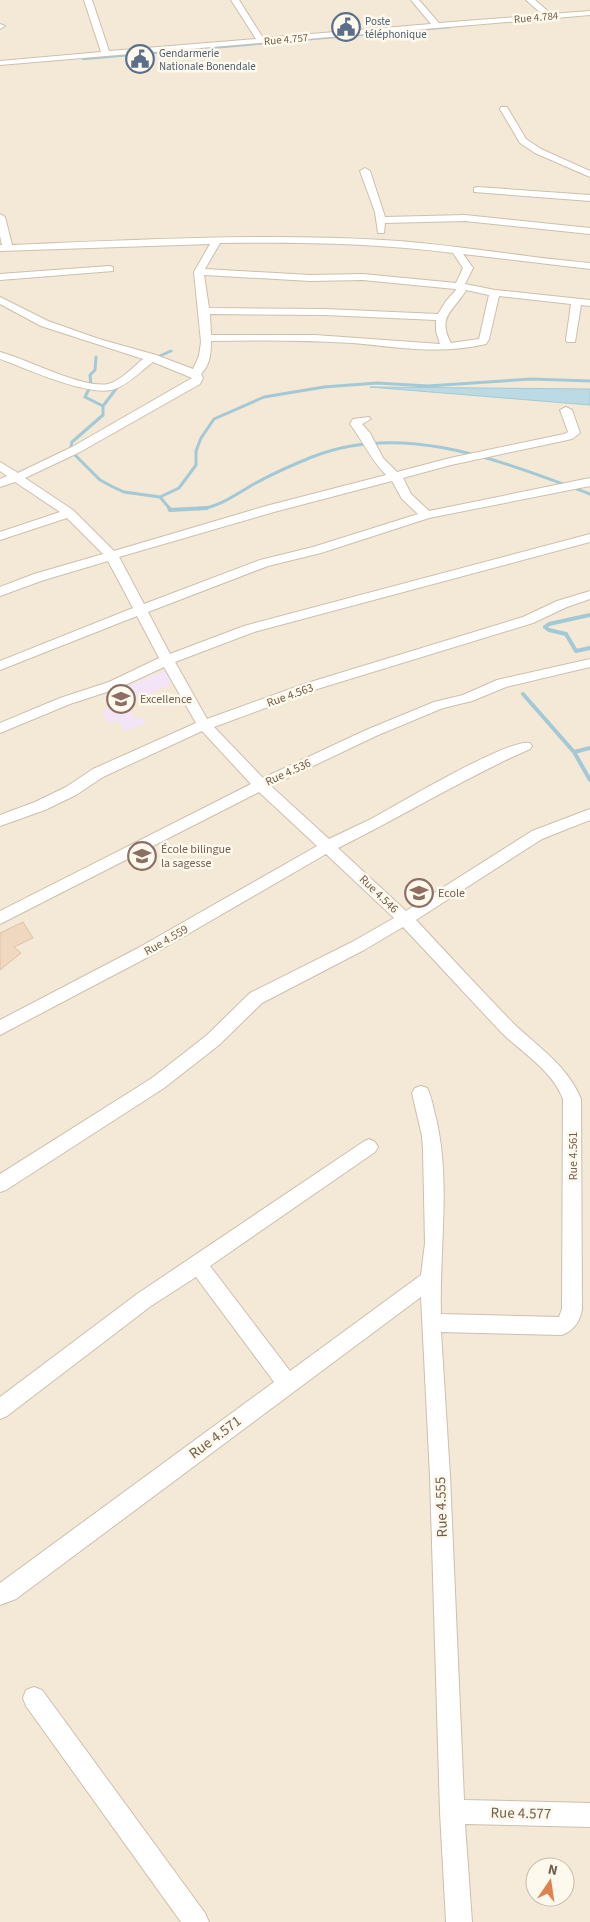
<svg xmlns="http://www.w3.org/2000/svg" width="590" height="1922" viewBox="0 0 590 1922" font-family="'Source Sans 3',sans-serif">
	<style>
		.residential { fill: #f3e9d6; fill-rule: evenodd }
		.education { fill: #f3e4f8 }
		.water { fill: #bcdae4; stroke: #a3c8d6 }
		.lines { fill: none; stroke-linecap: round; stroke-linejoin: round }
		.stream-far2 { stroke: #a3c8d6; stroke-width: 2.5 }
		.stream-far1 { stroke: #a3c8d6; stroke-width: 3 }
		.stream { stroke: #a3c8d6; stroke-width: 4 }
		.building { fill: #f0d8c0; stroke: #e2c1a1 }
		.minor-casing { stroke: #cdbfae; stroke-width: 2 }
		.minor { fill: #fff; fill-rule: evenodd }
		.labels { text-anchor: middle; stroke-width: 5; stroke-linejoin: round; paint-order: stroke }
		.far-street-label { font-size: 11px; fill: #745f4c; stroke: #fef9ed }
		.far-service-label { font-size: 11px; fill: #4e5e75; stroke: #fef9ed; text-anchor: start }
		.street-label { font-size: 12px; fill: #745f4c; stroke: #fef9ed }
		.education-label { font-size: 12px; fill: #785e54; stroke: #fef9ed; text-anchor: start }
		.near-street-label { font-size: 15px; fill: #745f4c; stroke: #fef9ed }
	</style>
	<rect width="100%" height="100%" fill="#fbf6e7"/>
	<path class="residential" d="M 0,0 L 590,0 L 590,389 L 380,387 L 590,405 L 590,1922 L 0,1922 ZM 535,1867 L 565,1867 L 565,1897 L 535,1897 Z"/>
	<path class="education" d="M 165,671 L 173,682 L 168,683 L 170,685 L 126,703 L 135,719 L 142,717 L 146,723 L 125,731 L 118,721 L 108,723 L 102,711 L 111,708 L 104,695 Z
		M 421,881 L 436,890 L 416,906 L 402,896 Z"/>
	<path class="water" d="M 370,387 L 590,389 L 590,405 Z"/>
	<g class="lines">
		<path class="stream-far2" d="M 83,59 L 450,27"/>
		<path class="stream-far1" d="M 96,357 L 95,370 L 90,375 L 91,385 L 85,397 L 103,406
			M 155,358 L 171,351
			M 119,385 L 103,406 L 103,415 L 72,442 L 70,450 L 100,480 L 113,487 L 124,492 L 160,497 L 179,488 L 196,465 L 196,451 L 201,438 L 214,419 L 264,397 L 324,387 L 377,383 L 428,386 L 531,379 L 590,381
			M 160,497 L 170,509
			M 199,509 C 220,507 236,494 254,484 C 272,474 292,465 312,457 C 404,420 503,462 590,494"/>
		<path class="stream" d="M 169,508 L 170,510 L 207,508
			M 590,615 L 549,624 L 545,627 L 549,630 L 566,634 L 576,651 L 590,648
			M 523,694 L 574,752 L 590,780
			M 574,752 L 590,748"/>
	</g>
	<path class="building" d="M 23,922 L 33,938 L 14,947 L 21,953 L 0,970 L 0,933 Z"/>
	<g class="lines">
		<defs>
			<path id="minor" d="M 84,0 L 92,0 L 109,51 L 256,39 L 231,0 L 239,0 L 263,38 L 431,24 L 411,0 L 419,0 L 439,23 L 543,15 L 526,0 L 535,0 L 551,14 L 590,11 L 590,15 L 0,65 L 0,61 L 101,52 Z
				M 0,24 L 5,26 L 0,29 Z
				M 501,107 L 507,107 L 526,139 L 541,149 L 590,171 L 590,177 L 535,153 L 520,143 L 500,109 Z
				M 365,168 L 370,171 L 385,217 L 465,215 L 590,228 L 590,234 L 465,221 L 385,223 L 384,233 L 378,233 L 375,212 L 360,171 Z
				M 477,187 L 590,195 L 590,201 L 474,192 L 474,188 Z
				M 0,214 L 5,217 L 12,245 C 136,240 260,233 383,240 C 453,244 520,257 590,263 L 590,269 L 463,254 L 473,268 L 465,284 L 495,290 L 590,300 L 590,306 L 581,305 L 575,342 L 567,342 L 566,340 L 571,304 L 499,296 L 489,339 L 486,344 C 441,355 398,347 353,343 C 306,340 258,340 211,341 C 211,354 210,365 201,374 L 203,378 L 200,384 L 80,452 L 25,478 L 73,510 L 114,551 L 266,506 L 386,475 C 371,460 363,441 350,424 L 353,419 L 369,417 L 371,419 L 362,424 L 370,433 L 383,458 L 397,472 L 450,458 L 564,434 L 568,432 L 560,410 L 566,407 L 572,410 L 580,433 L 572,439 L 451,465 L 403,478 L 411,494 L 429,511 L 590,478 L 590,486 L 429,518 L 321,553 L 268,566 L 148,612 L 170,654 L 244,626 L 590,534 L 590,542 L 254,632 L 175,662 L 207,719 L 304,684 L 523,617 L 557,601 L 590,591 L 590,599 L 567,607 L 533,623 L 314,690 L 214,727 L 263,778 L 366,730 L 434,702 L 463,695 L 497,680 L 590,659 L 590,667 L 506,687 L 472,701 L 443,708 L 376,736 L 271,786 L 329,839 C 343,832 357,826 371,819 C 395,806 510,737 530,743 L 532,746 L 530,749 C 464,778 403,816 338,848 L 406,911 L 532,831 L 590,809 L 590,820 L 542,839 L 416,920 C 448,954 480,989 513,1023 C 538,1047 567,1065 581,1099 L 582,1309 C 580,1322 574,1330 562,1335 L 441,1332 L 450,1476 L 464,1800 L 590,1803 L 590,1827 L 465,1824 L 472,1922 L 446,1922 L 440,1812 L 430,1476 L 421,1297 L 16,1599 L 0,1605 L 0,1583 L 274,1382 L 196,1277 L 151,1306 L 7,1416 L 0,1419 L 0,1397 L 137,1294 L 363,1142 L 369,1139 L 375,1142 L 378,1147 L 375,1152 L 210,1266 L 290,1371 L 421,1275 L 425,1243 L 423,1151 L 422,1136 L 412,1093 L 415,1088 L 421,1086 L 427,1088 C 432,1097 433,1108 436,1118 C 451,1182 439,1249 441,1314 L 559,1317 L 562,1309 L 563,1099 C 552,1070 522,1053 501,1032 C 468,997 436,962 403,927 L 364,950 L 262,1003 L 219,1045 L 164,1088 L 6,1190 L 0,1192 L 0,1174 L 152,1078 L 207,1035 L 250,993 L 352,942 L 394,918 L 326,854 L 150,956 L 0,1035 L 0,1020 L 138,948 L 317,846 L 259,792 L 0,924 L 0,911 L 251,784 L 202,731 L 103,777 L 76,795 L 45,810 L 0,826 L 0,815 L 35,802 L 66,787 L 93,769 L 196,723 L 164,667 L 119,688 L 70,704 L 0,733 L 0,723 L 60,698 L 109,682 L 159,658 L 137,616 L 0,670 L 0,661 L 133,608 L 108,561 L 44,580 L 0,596 L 0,587 L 34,574 L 103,554 L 67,518 L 0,540 L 0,532 L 60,512 L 15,482 L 0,487 L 0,479 L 7,476 L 0,471 L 0,462 L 18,473 L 22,471 L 72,447 L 192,378 L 153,362 C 141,371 129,384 115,389 C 90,398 25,368 0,359 L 0,352 C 27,359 83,389 108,384 C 121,381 134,366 143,359 L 41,326 L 0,304 L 0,297 L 48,321 L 99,339 L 156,355 L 193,369 L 199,356 L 201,342 L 194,272 L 210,244 L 0,251 L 0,245 L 2,245 L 0,236 ZM 220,243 C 298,242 375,243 453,253 L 463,268 L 456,283 L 363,274 L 310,275 L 205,269 ZM 204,275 L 310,281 L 363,280 L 455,289 L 456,290 L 446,301 L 438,314 L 325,309 L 209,308 ZM 466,290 L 489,295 L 479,339 L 451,343 C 436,316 455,310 466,290 ZM 210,314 L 325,315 L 436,320 L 436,331 L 440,344 L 315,335 L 211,335 ZM 392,481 L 402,499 L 418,514 L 313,547 L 260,560 L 144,604 L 119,557 L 274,512 Z
				M 109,266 L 113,267 L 113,271 L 0,280 L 0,274 Z
				M 34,1687 L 42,1690 L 205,1913 L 209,1922 L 181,1922 L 26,1706 L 23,1698 L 26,1690 Z"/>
		</defs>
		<use href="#minor" class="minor-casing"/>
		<use href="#minor" class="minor"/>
	</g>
	<defs>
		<symbol id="civic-ring" viewBox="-11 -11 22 22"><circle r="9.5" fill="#fef9ed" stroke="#5c6f8a" stroke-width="1.5"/><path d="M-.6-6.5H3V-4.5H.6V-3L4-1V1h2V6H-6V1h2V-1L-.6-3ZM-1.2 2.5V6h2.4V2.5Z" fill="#5c6f8a"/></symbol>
		<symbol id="school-ring" viewBox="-11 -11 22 22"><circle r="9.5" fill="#fef9ed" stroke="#8d6e63" stroke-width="1.5"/><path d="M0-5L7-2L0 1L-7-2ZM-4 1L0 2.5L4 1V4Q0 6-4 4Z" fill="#8d6e63"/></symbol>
	</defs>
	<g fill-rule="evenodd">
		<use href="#civic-ring" x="330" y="11" width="32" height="32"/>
		<use href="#civic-ring" x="124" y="43" width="32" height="32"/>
		<use href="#school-ring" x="105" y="683" width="32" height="32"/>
		<use href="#school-ring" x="126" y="840" width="32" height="32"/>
		<use href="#school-ring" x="403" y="877" width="32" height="32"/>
	</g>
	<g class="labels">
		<g class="far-street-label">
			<text transform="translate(536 17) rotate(-5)" y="4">Rue 4.784</text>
			<text transform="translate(286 39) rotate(-5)" y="4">Rue 4.757</text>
		</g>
		<g class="far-service-label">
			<text x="365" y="25">Poste<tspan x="365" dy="13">téléphonique</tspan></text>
			<text x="159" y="57">Gendarmerie<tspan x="159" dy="13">Nationale Bonendale</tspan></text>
		</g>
		<g class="street-label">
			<text transform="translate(290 695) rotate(-20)" y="4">Rue 4.563</text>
			<text transform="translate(288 772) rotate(-25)" y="4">Rue 4.536</text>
			<text transform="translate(379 894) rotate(44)" y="4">Rue 4.546</text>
			<text transform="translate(166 940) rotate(-30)" y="4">Rue 4.559</text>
			<text transform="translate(573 1156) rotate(-90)" y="4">Rue 4.561</text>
		</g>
		<g class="education-label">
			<text x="140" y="703">Excellence</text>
			<text x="161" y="853">École bilingue<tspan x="161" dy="14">la sagesse</tspan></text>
			<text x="438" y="897">Ecole</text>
		</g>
		<g class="near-street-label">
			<text transform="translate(215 1437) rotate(-37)" y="5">Rue 4.571</text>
			<text transform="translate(441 1507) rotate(-92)" y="5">Rue 4.555</text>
			<text transform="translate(521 1813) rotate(1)" y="5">Rue 4.577</text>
		</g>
	</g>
	<g transform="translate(550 1882) rotate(13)"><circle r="24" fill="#fef9ed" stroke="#c7bbad"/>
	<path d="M0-4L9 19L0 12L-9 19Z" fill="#df8252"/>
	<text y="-8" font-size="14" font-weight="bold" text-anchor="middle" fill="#745f4c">N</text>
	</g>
</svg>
